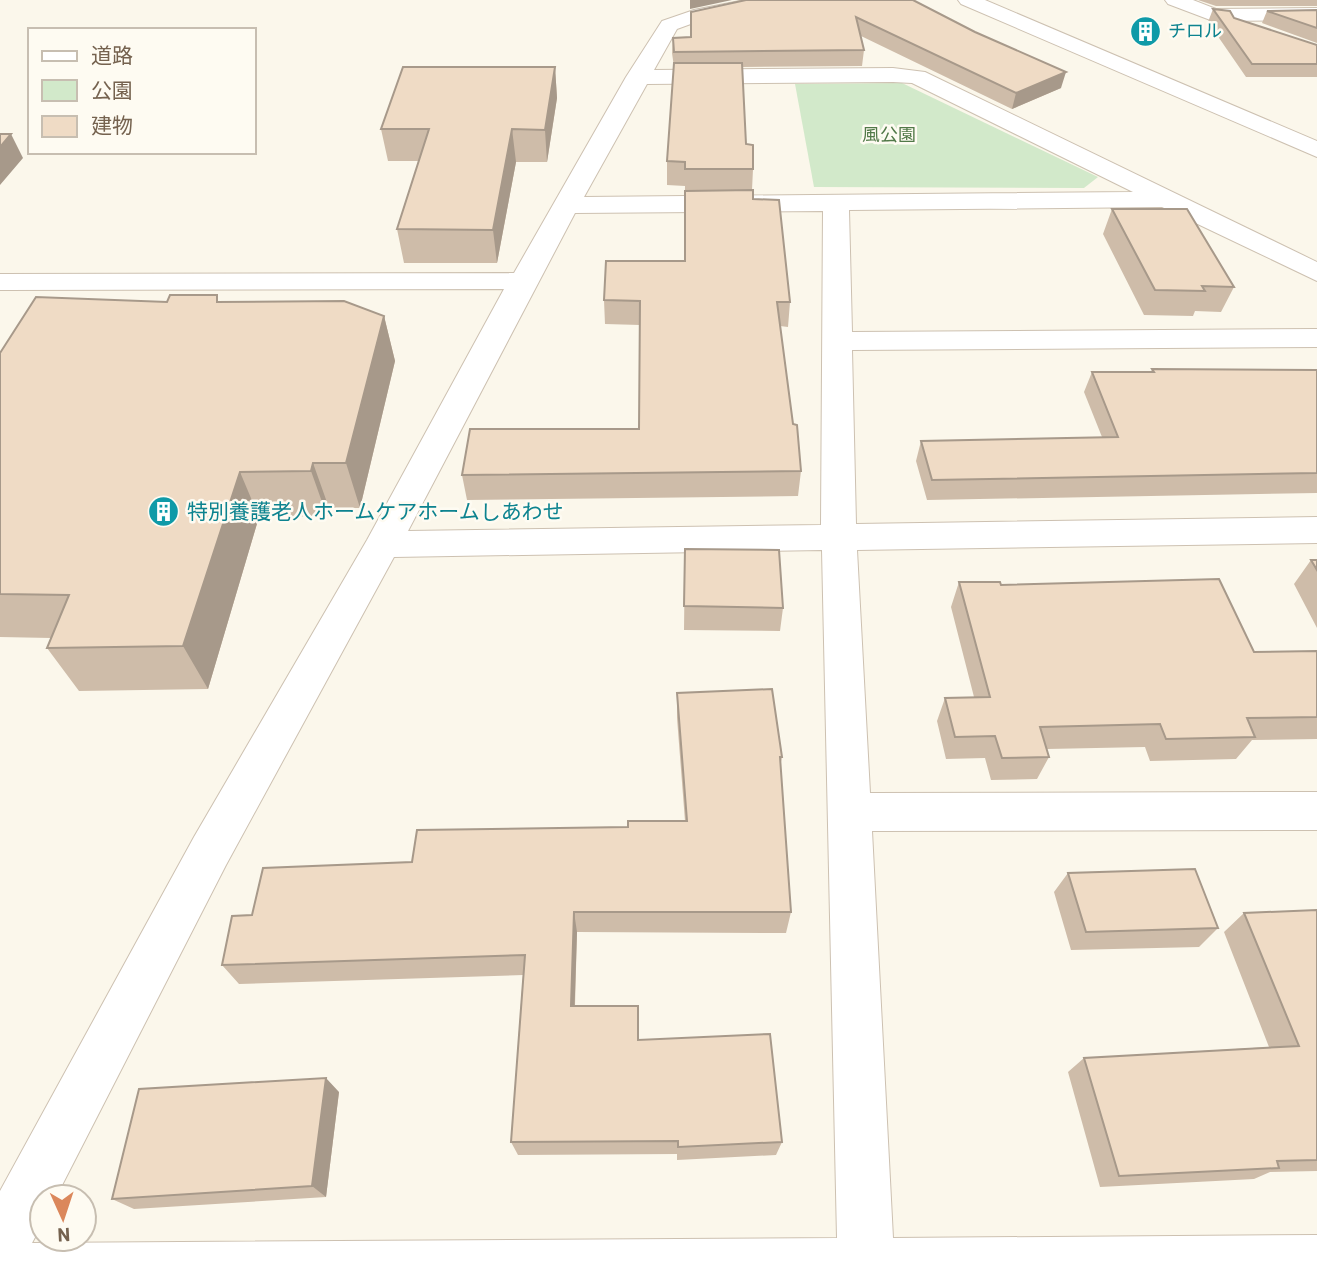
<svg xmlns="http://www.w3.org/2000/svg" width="1317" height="1281" viewBox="0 0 1317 1281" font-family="Barlow,'Noto Sans JP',sans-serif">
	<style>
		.green { fill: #d2e9ca }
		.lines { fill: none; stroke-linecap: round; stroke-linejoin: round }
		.minor-casing { stroke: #cdc1b1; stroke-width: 2 }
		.minor { fill: #fff; fill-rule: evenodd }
		.wall { fill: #cebca9 }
		.shaded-wall { fill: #a7998a }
		.building { fill: #efdbc5; stroke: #a7998a; stroke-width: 2 }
		.labels { text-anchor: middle; stroke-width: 5; stroke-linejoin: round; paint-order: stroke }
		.far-culture-label { font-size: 18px; fill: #0d838f; stroke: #fefbf2; text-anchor: start }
		.far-park-label { font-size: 18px; fill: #517948; stroke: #fefbf2 }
		.culture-label { font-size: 21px; fill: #0d838f; stroke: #fefbf2; text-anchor: start }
	</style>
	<rect width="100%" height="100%" fill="#fbf7eb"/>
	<path class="green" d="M 902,83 L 1098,177 L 1084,188 L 814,187 L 795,84 Z"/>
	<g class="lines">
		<defs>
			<path id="minor" d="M 745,0 L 786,0 L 783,4 L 699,21 L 677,29 L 654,70 L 893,68 L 925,72 L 1317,262 L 1317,281 L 1162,207 L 849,210 L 852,332 L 1317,329 L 1317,347 L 852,350 L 856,524 L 1317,517 L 1317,543 L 857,550 L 870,793 L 1317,792 L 1317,830 L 872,831 L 893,1238 L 1317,1235 L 1317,1281 L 0,1281 L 0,1191 L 194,837 L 367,540 L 504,289 L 0,290 L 0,274 L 514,273 L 626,77 L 662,21 L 694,10 ZM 893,82 L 912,83 L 1133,192 L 584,197 L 647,84 ZM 823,211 L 821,525 L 408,531 L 575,213 ZM 822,550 L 837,1238 L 32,1243 L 42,1224 L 42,1197 L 56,1197 L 226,865 L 394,557 Z
				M 958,0 L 985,0 L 1317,141 L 1317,157 L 961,4 Z
				M 1165,0 L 1193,0 L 1216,9 L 1317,8 L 1317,20 L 1213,21 L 1168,4 Z"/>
		</defs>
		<use href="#minor" class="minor-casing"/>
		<use href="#minor" class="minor"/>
	</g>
	<path class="wall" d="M 913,0 L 1061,88 L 1012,109 L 861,36 L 864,50 L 862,66 L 742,67 L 746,144 L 753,169 L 752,190 L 753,199 L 790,302 L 788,327 L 780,326 L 793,424 L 801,471 L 798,496 L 467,500 L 462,475 L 639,429 L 640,325 L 605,324 L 604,300 L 684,261 L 685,186 L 667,185 L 667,161 L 674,67 L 672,53 L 673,38 L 691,37 L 691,12 Z
		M 1198,0 L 1317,0 L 1317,6 L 1216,6 Z
		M 1213,9 L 1234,18 L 1317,45 L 1317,77 L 1246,77 L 1208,22 Z
		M 1317,10 L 1317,43 L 1262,23 L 1267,11 Z
		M 555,67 L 557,98 L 547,162 L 516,162 L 497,263 L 404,263 L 397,229 L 419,161 L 388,161 L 381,129 Z
		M 1112,209 L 1234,287 L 1221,312 L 1195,311 L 1193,316 L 1144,315 L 1103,234 Z
		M 167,302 L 220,302 L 384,316 L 395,361 L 360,508 L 329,508 L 327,516 L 259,517 L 208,689 L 79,691 L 47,648 L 51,638 L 0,637 L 0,353 Z
		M 1152,369 L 1317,370 L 1317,493 L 927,500 L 916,461 L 921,441 L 1102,437 L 1084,392 L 1092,372 L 1151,372 Z
		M 685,549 L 783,608 L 780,631 L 684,630 Z
		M 1311,560 L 1317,560 L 1317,628 L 1294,584 Z
		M 959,582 L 1001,585 L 1254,652 L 1317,651 L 1317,739 L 1252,740 L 1236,759 L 1150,761 L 1145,747 L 1047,749 L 1049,757 L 1037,779 L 991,780 L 985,758 L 946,759 L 937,721 L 945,698 L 974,697 L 951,607 Z
		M 677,693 L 782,757 L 780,767 L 791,912 L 786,933 L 577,932 L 575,1006 L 639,1024 L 639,1040 L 782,1142 L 776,1155 L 677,1160 L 677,1154 L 518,1155 L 511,1142 L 523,975 L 239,984 L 222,965 L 252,915 L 412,862 L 628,827 L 685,821 L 677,718 Z
		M 1068,873 L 1218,928 L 1199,947 L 1071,950 L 1054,892 Z
		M 1317,910 L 1317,1171 L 1270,1172 L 1254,1179 L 1100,1187 L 1068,1072 L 1084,1058 L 1269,1047 L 1224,932 L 1244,913 Z
		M 339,1092 L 326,1197 L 134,1209 L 112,1199 Z"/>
	<path class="shaded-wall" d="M 690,0 L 732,0 L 690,9 Z
		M 555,67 L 557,98 L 547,162 L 545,130 Z
		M 1066,72 L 1061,88 L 1012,109 L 1016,93 Z
		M 512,129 L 516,162 L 497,263 L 493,230 Z
		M 11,134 L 23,158 L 0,185 L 0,147 Z
		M 384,316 L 395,361 L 360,508 L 346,463 Z
		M 313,463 L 329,508 L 327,516 L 311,471 Z
		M 240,472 L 259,517 L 208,689 L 183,646 Z
		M 574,912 L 577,932 L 574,1024 L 571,1006 Z
		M 326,1078 L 339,1092 L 326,1197 L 312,1186 Z"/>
	<path class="building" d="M 746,0 L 913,0 L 975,32 L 1066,72 L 1016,93 L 856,17 L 864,50 L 674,52 L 673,38 L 691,37 L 691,12 Z
		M 1213,9 L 1230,11 L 1234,18 L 1317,45 L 1317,64 L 1252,64 Z
		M 1317,10 L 1317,28 L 1267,11 Z
		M 674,63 L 742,63 L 746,144 L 753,145 L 753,169 L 685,169 L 685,162 L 667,161 Z
		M 403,67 L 555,67 L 545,130 L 512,129 L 493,230 L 397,229 L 429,129 L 381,129 Z
		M 0,134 L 11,134 L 0,147 Z
		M 753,190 L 753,199 L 779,200 L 790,302 L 777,302 L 793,424 L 797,425 L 801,471 L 462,475 L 470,429 L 639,429 L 640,301 L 604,300 L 606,261 L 685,261 L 685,191 Z
		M 1112,209 L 1187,209 L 1234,287 L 1202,286 L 1205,291 L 1155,290 Z
		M 170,295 L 217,295 L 217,302 L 344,301 L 384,316 L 346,463 L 313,463 L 311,471 L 240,472 L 183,646 L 47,648 L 69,595 L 0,594 L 0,353 L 36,297 L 167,302 Z
		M 1152,369 L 1317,370 L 1317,473 L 932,480 L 921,441 L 1118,437 L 1092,372 L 1154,372 Z
		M 685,549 L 779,550 L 783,608 L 684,606 Z
		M 1311,560 L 1317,560 L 1317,570 Z
		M 1219,579 L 1254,652 L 1317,651 L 1317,717 L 1247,718 L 1255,737 L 1166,739 L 1160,724 L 1040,727 L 1049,757 L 1002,758 L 995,736 L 955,737 L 945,698 L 990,697 L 959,582 L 1000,582 L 1001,585 Z
		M 772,689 L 782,757 L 780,757 L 791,912 L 574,912 L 571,1006 L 638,1006 L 638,1040 L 770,1034 L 782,1142 L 678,1147 L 678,1141 L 511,1142 L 525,955 L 222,965 L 232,916 L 252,915 L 263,868 L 412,862 L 417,830 L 628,827 L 628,821 L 687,821 L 677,693 Z
		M 1195,869 L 1218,928 L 1086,932 L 1068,873 Z
		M 1317,910 L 1317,1160 L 1277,1161 L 1279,1168 L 1119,1176 L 1084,1058 L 1299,1046 L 1244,913 Z
		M 326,1078 L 312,1186 L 112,1199 L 139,1089 Z"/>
	<defs>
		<symbol id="building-disc" viewBox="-11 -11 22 22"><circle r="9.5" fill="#0f9aa8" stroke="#fefbf2"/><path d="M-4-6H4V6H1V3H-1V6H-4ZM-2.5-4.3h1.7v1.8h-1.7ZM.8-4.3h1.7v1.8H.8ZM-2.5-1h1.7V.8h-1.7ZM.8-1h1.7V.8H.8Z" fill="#fff"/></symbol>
	</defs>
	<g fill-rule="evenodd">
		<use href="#building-disc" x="1128" y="14" width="35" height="35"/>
		<use href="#building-disc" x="146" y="494" width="35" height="35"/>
	</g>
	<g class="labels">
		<g class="far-culture-label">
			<text x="1168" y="37">チロル</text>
		</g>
		<g class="far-park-label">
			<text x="889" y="141">風公園</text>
		</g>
		<g class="culture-label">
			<text x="187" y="519">特別養護老人ホームケアホームしあわせ</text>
		</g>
	</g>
	<rect x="28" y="28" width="228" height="126" fill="#fefbf2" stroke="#c7beb1" stroke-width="2"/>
	<rect x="42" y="51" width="35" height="10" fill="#ffffff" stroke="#c7beb1" stroke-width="2"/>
	<text x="91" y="63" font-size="21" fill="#75624f">道路</text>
	<rect x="42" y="80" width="35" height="21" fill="#d2e9ca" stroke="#c7beb1" stroke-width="2"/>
	<text x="91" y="98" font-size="21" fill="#75624f">公園</text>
	<rect x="42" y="116" width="35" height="21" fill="#efdbc5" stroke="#c7beb1" stroke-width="2"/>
	<text x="91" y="133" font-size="21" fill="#75624f">建物</text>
	<g transform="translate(63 1218) rotate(177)"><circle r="33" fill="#fefbf2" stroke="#c7beb1" stroke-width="2"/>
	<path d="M0-5L12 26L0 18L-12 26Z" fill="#db875b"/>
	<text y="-10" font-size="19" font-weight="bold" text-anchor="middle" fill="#75624f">N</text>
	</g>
</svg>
